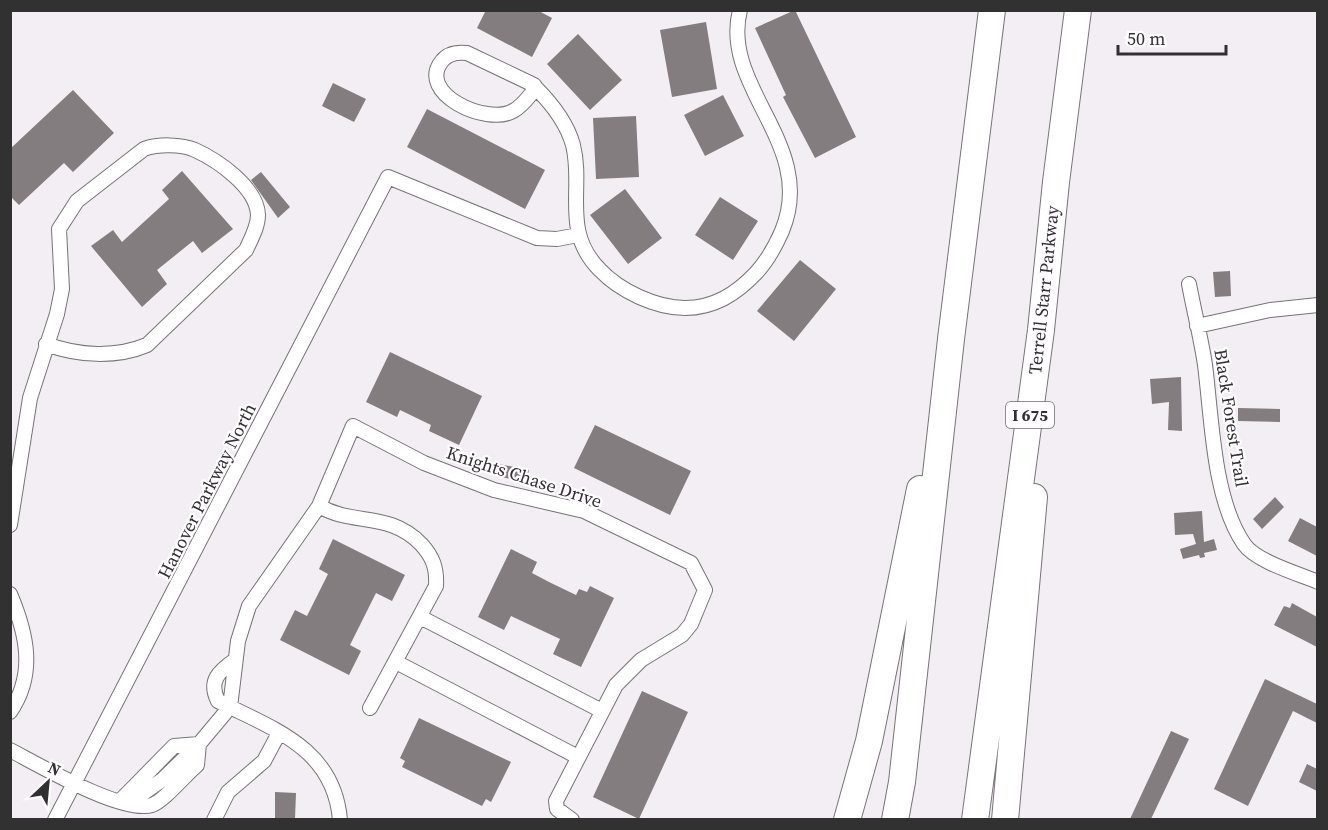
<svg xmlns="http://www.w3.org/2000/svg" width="1328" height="830" viewBox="0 0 1328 830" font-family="'Source Serif 4',serif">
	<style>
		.building { fill: #837d7f }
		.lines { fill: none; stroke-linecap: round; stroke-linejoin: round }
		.minor-casing { stroke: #777377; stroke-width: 16 }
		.motorway-casing { stroke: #777377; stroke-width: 28 }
		.minor { stroke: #fff; stroke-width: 14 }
		.motorway { stroke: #fff; stroke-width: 26 }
		.labels { text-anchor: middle; stroke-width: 4.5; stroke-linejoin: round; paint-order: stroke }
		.shield { fill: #fffdff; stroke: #706e70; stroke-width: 1.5 }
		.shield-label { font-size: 16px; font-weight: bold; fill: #323132 }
		.street-label { font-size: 18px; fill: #323132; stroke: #fffdff }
	</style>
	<rect width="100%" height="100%" fill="#f3eef3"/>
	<path class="building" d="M 486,10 L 537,10 L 552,18 L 532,57 L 477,28 Z
		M 795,10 L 856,137 L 815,158 L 783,97 L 786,95 L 755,28 Z
		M 706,22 L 717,89 L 672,97 L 660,30 Z
		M 578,34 L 622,80 L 590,110 L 547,64 Z
		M 333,83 L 366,99 L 354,122 L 322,106 Z
		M 73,90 L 114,133 L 73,172 L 64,163 L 19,205 L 10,196 L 10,149 Z
		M 723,95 L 744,136 L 705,156 L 684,115 Z
		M 427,109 L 545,170 L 525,209 L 407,147 Z
		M 636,116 L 639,177 L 596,179 L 593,118 Z
		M 182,171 L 233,229 L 202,253 L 193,241 L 157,270 L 167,284 L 142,307 L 91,246 L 113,230 L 122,242 L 169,199 L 162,190 Z
		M 261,172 L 290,207 L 278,218 L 251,180 Z
		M 625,189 L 662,238 L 628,264 L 590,215 Z
		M 720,197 L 758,221 L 733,260 L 695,235 Z
		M 800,260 L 836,289 L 794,341 L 757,311 Z
		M 1230,271 L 1231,296 L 1215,297 L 1213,272 Z
		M 390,352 L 482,396 L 459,445 L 429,431 L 431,425 L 400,410 L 397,417 L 366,402 Z
		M 1181,377 L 1182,431 L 1168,430 L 1169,402 L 1152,404 L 1150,379 Z
		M 1238,408 L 1280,409 L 1280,422 L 1238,421 Z
		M 595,425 L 691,471 L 670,515 L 574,468 Z
		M 499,464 L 529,470 L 526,482 L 496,476 Z
		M 1275,497 L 1284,507 L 1262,529 L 1253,519 Z
		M 1202,511 L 1204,542 L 1214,539 L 1217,550 L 1204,553 L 1205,557 L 1200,558 L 1199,555 L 1183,559 L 1180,549 L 1196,544 L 1193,534 L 1175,535 L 1174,513 Z
		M 1300,518 L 1317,527 L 1317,556 L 1288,541 Z
		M 333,539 L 405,575 L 392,601 L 376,593 L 350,645 L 361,651 L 349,675 L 280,640 L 295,610 L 307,616 L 328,574 L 319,569 Z
		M 511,549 L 537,562 L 532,573 L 549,582 L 576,595 L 579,589 L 587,592 L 590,586 L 614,598 L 581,667 L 553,654 L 560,639 L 511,616 L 504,630 L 478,617 Z
		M 1292,603 L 1317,617 L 1317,647 L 1274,625 L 1284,606 L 1290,608 Z
		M 1265,679 L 1317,704 L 1317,723 L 1293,711 L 1248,806 L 1214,789 Z
		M 642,691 L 688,712 L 639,819 L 593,797 Z
		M 419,718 L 511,762 L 491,802 L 486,799 L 482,806 L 402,767 L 405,761 L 400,758 Z
		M 1171,731 L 1189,739 L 1151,819 L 1130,819 Z
		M 1307,764 L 1317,769 L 1317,791 L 1299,782 Z
		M 275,792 L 296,793 L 295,819 L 275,819 Z"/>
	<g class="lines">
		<defs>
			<path id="minor" d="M 536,88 C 529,96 523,106 513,111 C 486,126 416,93 442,61 C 448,53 458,52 467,53 L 534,85 L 536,88 C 551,103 567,123 573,145 C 584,189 561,231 600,270 C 620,291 656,308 685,308 C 714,308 736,294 756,273 C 768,260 775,247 782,231 C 818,145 720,88 740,10
				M 1189,284 C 1194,311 1201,338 1205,365 C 1212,419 1213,499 1244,544 C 1255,561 1299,574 1318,582
				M 1197,326 L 1270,310 L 1318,305
				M 319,506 C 353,526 389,511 421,544 C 433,557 437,568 436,586 L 370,708
				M 10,525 L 30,398 L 57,314 L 62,289 L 59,229 L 77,201 L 144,149 C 158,144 181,144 195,150 C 217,160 257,187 258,215 C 258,227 251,239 246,250 L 147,345 C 116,358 78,356 46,344
				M 10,594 C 27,634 36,674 10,712
				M 420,617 L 602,711
				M 235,660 C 219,671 208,681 218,701 C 273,729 334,748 340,820
				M 396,662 L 578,757
				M 10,750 C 39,765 122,814 152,805 C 164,801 186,774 197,765 L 199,744
				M 120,801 L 135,799 L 162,780 L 199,744 L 230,707 L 238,641 L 249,606 L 319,506 L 353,426 L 424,463 L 494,490 L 584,511 L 691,563 L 705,590 L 691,624 L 682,635 L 641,660 L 616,685 L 556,801 L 557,809 L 572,820
				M 120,801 L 174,746 L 199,744
				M 55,820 L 388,177 L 537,238 L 557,239 L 578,235
				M 214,820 L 228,792 L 264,761 L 279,733"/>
			<path id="motorway" d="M 847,820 L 869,741 L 920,489
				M 895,820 L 902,782 L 951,339 L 992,10
				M 975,820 L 1041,330 L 1056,182 L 1078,10
				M 1005,820 L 1034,497"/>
		</defs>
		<use href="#minor" class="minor-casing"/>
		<use href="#motorway" class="motorway-casing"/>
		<use href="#minor" class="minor"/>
		<use href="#motorway" class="motorway"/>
	</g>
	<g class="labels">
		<rect class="shield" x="1006" y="402" width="48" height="26" rx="4.5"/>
		<g class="shield-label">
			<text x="1030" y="421">I 675</text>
		</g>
		<g class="street-label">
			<text transform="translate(1044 290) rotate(-84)" y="6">Terrell Starr Parkway</text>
			<text transform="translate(1231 418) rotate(81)" y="6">Black Forest Trail</text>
			<text transform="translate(524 477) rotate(18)" y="6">Knights Chase Drive</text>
			<text transform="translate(207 491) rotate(-63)" y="6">Hanover Parkway North</text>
		</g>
	</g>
	<rect width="1328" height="830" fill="none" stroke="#323132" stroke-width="24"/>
	<g transform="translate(48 782) rotate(26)" stroke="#fffdff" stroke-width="4.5" paint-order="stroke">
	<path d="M0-4.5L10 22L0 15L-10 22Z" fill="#323132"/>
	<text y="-9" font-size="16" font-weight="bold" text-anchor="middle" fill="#323132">N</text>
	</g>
	<path d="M1118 45v9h108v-9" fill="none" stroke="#323132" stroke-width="3"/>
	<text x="1127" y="45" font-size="18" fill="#323132" stroke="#fffdff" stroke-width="4.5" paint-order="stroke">50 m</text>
</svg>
